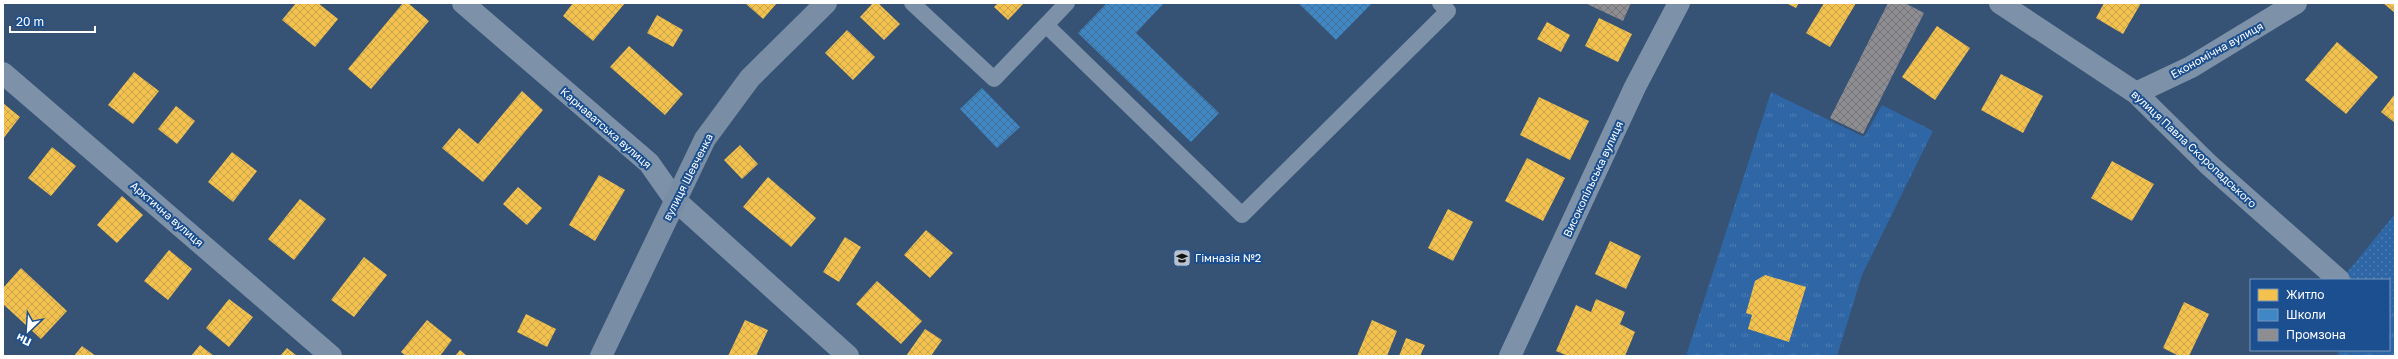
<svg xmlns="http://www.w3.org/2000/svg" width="2398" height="359" viewBox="0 0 2398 359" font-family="'Golos Text',sans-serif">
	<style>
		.grass { fill: url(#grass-tufts) }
		.garden { fill: url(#garden-dots) }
		.homes { fill: url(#homes-cross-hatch) }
		.schools { fill: url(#schools-cross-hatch) }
		.industry { fill: url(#industry-cross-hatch) }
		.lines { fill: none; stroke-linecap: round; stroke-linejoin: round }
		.lane { stroke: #7d92a8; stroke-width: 16 }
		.street { stroke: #7d92a8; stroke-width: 22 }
		.secondary { stroke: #798da4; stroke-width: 22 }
		.labels { text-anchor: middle; stroke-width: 4; stroke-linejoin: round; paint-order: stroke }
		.street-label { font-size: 11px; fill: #fff; stroke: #1b4f8f }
		.poi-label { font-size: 11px; fill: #fff; stroke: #1b4f8f; text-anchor: start }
	</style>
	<defs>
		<pattern id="grass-tufts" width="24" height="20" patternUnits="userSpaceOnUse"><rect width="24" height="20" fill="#2f66a5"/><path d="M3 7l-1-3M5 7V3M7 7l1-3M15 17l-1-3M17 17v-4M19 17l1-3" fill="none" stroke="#4e7db2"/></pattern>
		<pattern id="garden-dots" width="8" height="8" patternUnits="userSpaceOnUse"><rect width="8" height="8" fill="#2f66a5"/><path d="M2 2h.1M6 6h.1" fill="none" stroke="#4e7db2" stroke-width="1.8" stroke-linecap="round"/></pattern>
		<pattern id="homes-cross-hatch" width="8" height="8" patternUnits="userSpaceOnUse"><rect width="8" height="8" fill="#f2c14e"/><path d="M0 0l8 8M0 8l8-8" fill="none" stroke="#c8a44e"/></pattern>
		<pattern id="schools-cross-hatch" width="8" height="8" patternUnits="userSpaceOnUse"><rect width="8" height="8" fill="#3f88c5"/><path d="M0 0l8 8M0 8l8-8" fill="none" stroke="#447095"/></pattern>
		<pattern id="industry-cross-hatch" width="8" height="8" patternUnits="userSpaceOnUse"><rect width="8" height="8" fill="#8d8d92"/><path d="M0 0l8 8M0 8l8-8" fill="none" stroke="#76767a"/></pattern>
	</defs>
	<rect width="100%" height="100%" fill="#365274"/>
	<path class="grass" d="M 1771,92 L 1864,137 L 1882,105 L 1933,131 L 1862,275 L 1837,356 L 1686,356 Z
		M 2389,311 L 2395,311 L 2395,356 L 2337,356 L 2339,350 L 2389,350 Z"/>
	<path class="garden" d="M 2395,214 L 2395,311 L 2389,311 L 2389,280 L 2341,280 Z"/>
	<path class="homes" d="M 296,3 L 318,3 L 338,19 L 315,47 L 282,20 Z
		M 403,3 L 408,3 L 429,21 L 371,89 L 348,69 Z
		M 573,3 L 625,3 L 593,41 L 563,16 Z
		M 745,3 L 777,3 L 763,19 Z
		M 873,3 L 878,3 L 900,24 L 884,40 L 860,17 Z
		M 998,3 L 1024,3 L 1008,20 L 994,7 Z
		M 1786,3 L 1799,3 L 1796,8 Z
		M 1824,3 L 1856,3 L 1830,47 L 1806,33 Z
		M 2104,3 L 2141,3 L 2123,34 L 2096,18 Z
		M 2383,3 L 2395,3 L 2395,13 Z
		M 657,15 L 683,30 L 673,47 L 647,33 Z
		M 1599,18 L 1632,34 L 1618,62 L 1585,46 Z
		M 1547,22 L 1570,35 L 1561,52 L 1537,39 Z
		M 1937,26 L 1970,48 L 1935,100 L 1902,77 Z
		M 847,30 L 875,57 L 853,80 L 825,53 Z
		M 2337,42 L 2378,77 L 2346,114 L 2305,80 Z
		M 629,46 L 683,94 L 665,115 L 610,67 Z
		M 134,72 L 159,91 L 133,124 L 108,105 Z
		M 2001,74 L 2043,96 L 2023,133 L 1981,110 Z
		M 522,91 L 543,110 L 483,182 L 442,148 L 459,128 L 478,144 Z
		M 2395,94 L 2395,123 L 2381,112 Z
		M 1539,97 L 1589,121 L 1570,160 L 1520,135 Z
		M 3,103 L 20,117 L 3,139 Z
		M 176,106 L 195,121 L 177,144 L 158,129 Z
		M 740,145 L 758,164 L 742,179 L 724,160 Z
		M 52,147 L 76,166 L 51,196 L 28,178 Z
		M 232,152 L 257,171 L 233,202 L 208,182 Z
		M 1527,158 L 1565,178 L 1543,221 L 1505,201 Z
		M 2112,161 L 2154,184 L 2132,221 L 2091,198 Z
		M 599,175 L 625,190 L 595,241 L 569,225 Z
		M 768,177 L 816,218 L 791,247 L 743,207 Z
		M 518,187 L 542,208 L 527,225 L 503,204 Z
		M 122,196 L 143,215 L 117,243 L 97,225 Z
		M 300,199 L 326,219 L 294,260 L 268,239 Z
		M 1448,209 L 1473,222 L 1453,261 L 1428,248 Z
		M 926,230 L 953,253 L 930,278 L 904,255 Z
		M 845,237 L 861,247 L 839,282 L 823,272 Z
		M 1610,241 L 1641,256 L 1626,289 L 1595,274 Z
		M 169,250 L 192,269 L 168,300 L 144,281 Z
		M 364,257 L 387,275 L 354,317 L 331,300 Z
		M 21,268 L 67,311 L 41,339 L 3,304 L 3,288 Z
		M 1765,275 L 1806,287 L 1789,342 L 1748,329 L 1752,315 L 1746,313 L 1755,281 Z
		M 877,281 L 922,321 L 901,344 L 856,304 Z
		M 229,299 L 253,317 L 229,347 L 206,328 Z
		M 1596,299 L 1625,312 L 1620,324 L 1635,332 L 1625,356 L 1568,356 L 1556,351 L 1576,305 L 1591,312 Z
		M 2184,302 L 2209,314 L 2189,356 L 2179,356 L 2163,348 Z
		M 526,314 L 556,329 L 547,347 L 517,332 Z
		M 427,320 L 452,340 L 440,356 L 406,356 L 401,352 Z
		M 745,320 L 768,330 L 756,356 L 728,356 Z
		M 1372,320 L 1397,331 L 1387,356 L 1357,356 Z
		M 925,329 L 942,340 L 931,356 L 906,356 Z
		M 1406,338 L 1425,345 L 1420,356 L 1399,356 Z
		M 200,345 L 214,356 L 191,356 Z
		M 82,346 L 96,356 L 74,356 Z
		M 287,348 L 297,356 L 280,356 Z
		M 460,350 L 467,356 L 455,356 Z"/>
	<path class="schools" d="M 1107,3 L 1164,3 L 1136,33 L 1219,113 L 1191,142 L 1078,33 Z
		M 1298,3 L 1372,3 L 1336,40 Z
		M 982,88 L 1020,127 L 997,148 L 960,109 Z"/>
	<path class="industry" d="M 1585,3 L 1631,3 L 1623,21 Z
		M 1888,3 L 1905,3 L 1924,13 L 1863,134 L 1830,118 Z"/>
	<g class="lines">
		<path class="lane" d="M 912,3 L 994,79 L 1067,3
			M 1046,25 L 1242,215 L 1448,11 L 1440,3"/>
		<path class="street" d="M 463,3 L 649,163 L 675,200 L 848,356
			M 2000,3 L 2136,93 L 2209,165 L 2339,280
			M 3,73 L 331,356
			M 2136,93 L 2191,67 L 2296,3
			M 1510,356 L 1635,87 L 1679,3"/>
		<path class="secondary" d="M 601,356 L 705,139 L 750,78 L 826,3"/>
	</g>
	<defs>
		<symbol id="school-square" viewBox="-11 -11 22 22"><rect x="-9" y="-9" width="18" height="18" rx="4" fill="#b9c2ce" stroke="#1b4f8f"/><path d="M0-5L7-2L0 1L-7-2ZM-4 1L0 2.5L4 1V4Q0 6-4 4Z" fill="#111"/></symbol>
	</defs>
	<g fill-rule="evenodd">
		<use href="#school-square" x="1172" y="248" width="20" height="20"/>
	</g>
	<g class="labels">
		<g class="street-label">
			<text transform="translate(2217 50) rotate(-29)" y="4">Економічна вулиця</text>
			<text transform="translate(606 128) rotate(41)" y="4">Карнаватська вулиця</text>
			<text transform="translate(2194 149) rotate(43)" y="4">вулиця Павла Скоропадського</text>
			<text transform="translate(688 177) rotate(-63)" y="4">вулиця Шевченка</text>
			<text transform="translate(1593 179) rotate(-65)" y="4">Високопільська вулиця</text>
			<text transform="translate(167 214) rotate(41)" y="4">Арктична вулиця</text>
		</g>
		<g class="poi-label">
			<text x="1195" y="262">Гімназія №2</text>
		</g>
	</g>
	<rect width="2398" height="359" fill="none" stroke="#ffffff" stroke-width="8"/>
	<rect x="2250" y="279" width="140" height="72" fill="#1b4f8f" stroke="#7695bc"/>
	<rect x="2258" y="289" width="20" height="12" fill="#f2c14e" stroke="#7695bc"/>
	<text x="2286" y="299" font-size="12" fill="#ffffff">Житло</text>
	<rect x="2258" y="309" width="20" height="12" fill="#3f88c5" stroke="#7695bc"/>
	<text x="2286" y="319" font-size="12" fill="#ffffff">Школи</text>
	<rect x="2258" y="329" width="20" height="12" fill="#8d8d92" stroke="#7695bc"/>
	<text x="2286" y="339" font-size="12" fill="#ffffff">Промзона</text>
	<g transform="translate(28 331) rotate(205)" stroke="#1b4f8f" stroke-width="3" paint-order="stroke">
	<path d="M0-3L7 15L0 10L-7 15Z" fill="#ffffff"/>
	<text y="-6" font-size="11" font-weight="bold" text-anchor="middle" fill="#ffffff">Пн</text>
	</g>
	<path d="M10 26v6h85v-6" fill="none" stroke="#ffffff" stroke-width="2"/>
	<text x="16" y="26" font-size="12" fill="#ffffff" stroke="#1b4f8f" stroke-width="3" paint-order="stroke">20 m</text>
</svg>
